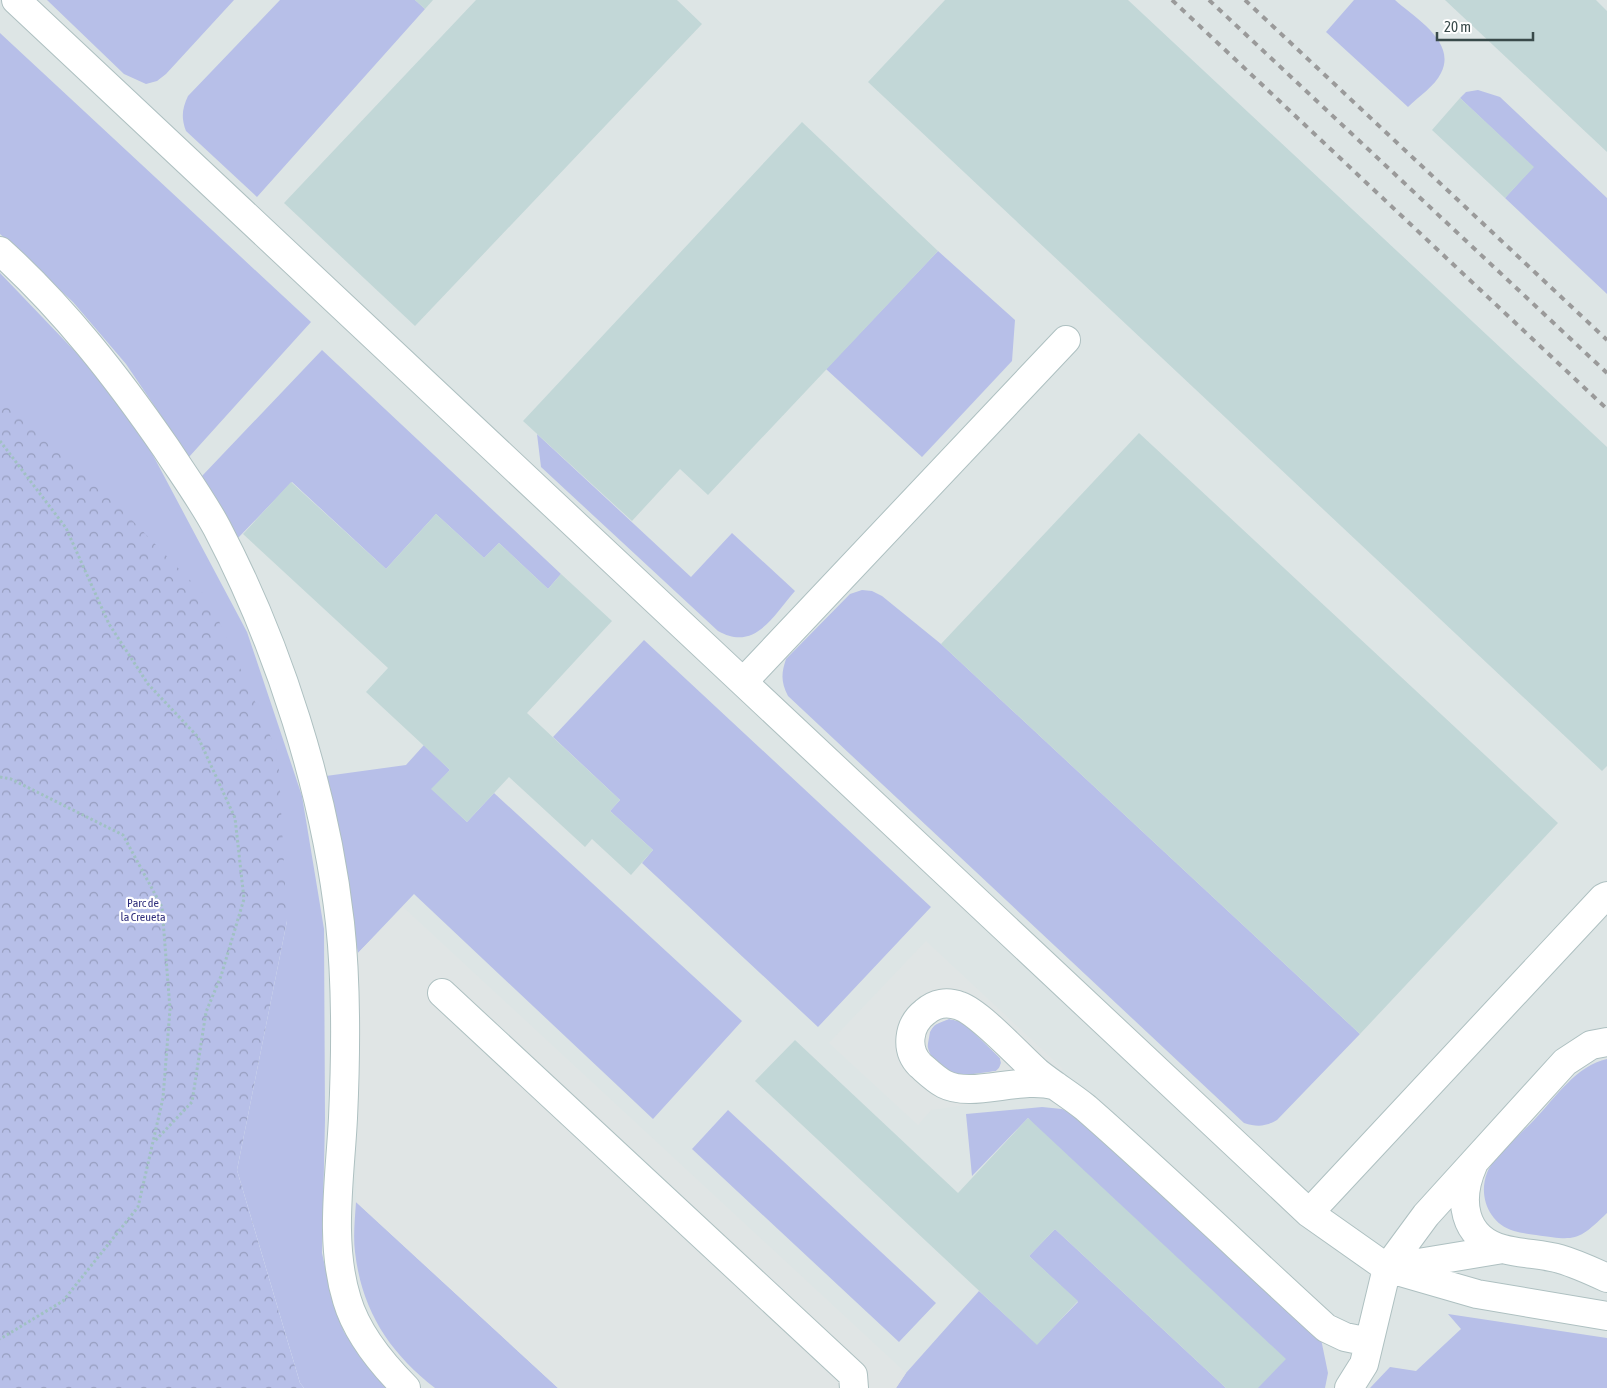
<svg xmlns="http://www.w3.org/2000/svg" width="1607" height="1388" viewBox="0 0 1607 1388" font-family="'Asap Condensed',sans-serif">
	<style>
		.industrial { fill: #dde5e5 }
		.green { fill: #b7bfe8 }
		.forest { fill: url(#forest-crowns) }
		.parking { fill: #e0e5e5; fill-rule: evenodd }
		.building { fill: #c2d7d7 }
		.lines { fill: none; stroke-linecap: round; stroke-linejoin: round }
		.minor-casing { stroke: #aec0c1; stroke-width: 30 }
		.path { stroke: #a0c1c2; stroke-width: 3; stroke-dasharray: 2.5 2.5; stroke-linecap: butt }
		.minor { stroke: #fff; stroke-width: 28 }
		.rail { stroke: #9a9a9a; stroke-width: 4; stroke-dasharray: 6 6; stroke-linecap: butt }
		.labels { text-anchor: middle; stroke-width: 4.5; stroke-linejoin: round; paint-order: stroke }
		.park-label { font-size: 12px; fill: #2e2d7b; stroke: #fff }
	</style>
	<defs>
		<pattern id="forest-crowns" width="20" height="18" patternUnits="userSpaceOnUse" patternTransform="scale(1.25)"><rect width="20" height="18" fill="#b7bfe8"/><path d="M2 6a3 3 0 1 1 6 0M12 15a3 3 0 1 1 6 0" fill="none" stroke="#969dbe"/></pattern>
	</defs>
	<rect width="100%" height="100%" fill="#ecf5f5"/>
	<path class="industrial" d="M 0,0 L 1607,0 L 1607,1388 L 304,1388 L 237,1170 L 287,921 L 0,391 Z"/>
	<path class="green" d="M 47,0 L 234,0 L 166,74 L 157,81 L 146,84 L 124,74 Z
		M 280,0 L 415,0 L 425,9 L 257,197 L 186,131 C 181,118 182,109 188,96 Z
		M 1354,0 L 1395,0 C 1415,18 1457,42 1441,73 C 1435,86 1418,97 1408,107 L 1326,32 Z
		M 0,33 L 311,322 L 189,457 L 126,364 L 73,302 L 0,234 Z
		M 1478,90 L 1500,97 L 1607,198 L 1607,294 L 1505,198 L 1533,167 L 1460,98 L 1466,92 Z
		M 938,251 L 1015,320 L 1012,361 L 922,457 L 826,369 Z
		M 0,273 L 89,366 L 147,444 L 247,632 L 302,796 L 324,929 L 325,1120 L 322,1253 L 332,1298 L 344,1332 L 368,1367 L 388,1388 L 304,1388 L 300,1383 L 237,1170 L 287,921 L 0,395 Z
		M 322,350 L 561,574 L 548,589 L 499,543 L 484,558 L 436,514 L 386,569 L 292,482 L 237,539 L 202,476 Z
		M 537,434 L 691,577 L 732,533 L 795,591 C 773,616 755,652 718,631 L 541,467 Z
		M 862,590 L 872,591 L 882,596 L 941,644 L 1360,1034 L 1277,1120 C 1265,1127 1257,1127 1244,1123 L 788,696 C 781,682 781,674 786,659 L 850,594 Z
		M 644,640 L 931,907 L 818,1027 L 642,863 L 653,850 L 610,811 L 620,800 L 553,737 Z
		M 424,745 L 450,770 L 432,789 L 467,822 L 494,793 L 742,1021 L 653,1119 L 414,894 L 358,953 L 326,776 L 406,765 Z
		M 949,1019 L 963,1022 L 1000,1058 C 1002,1064 1001,1067 996,1071 C 983,1073 961,1080 949,1073 C 925,1060 915,1027 949,1019 Z
		M 1607,1059 L 1607,1213 C 1578,1241 1576,1241 1536,1235 C 1529,1234 1521,1233 1514,1231 C 1489,1224 1478,1196 1487,1173 C 1494,1155 1522,1133 1535,1119 C 1555,1098 1577,1065 1607,1059 Z
		M 1042,1107 L 1062,1109 L 1072,1114 L 1321,1339 L 1328,1373 L 1325,1388 L 1258,1388 L 1028,1118 L 972,1176 L 966,1114 Z
		M 728,1110 L 936,1303 L 899,1342 L 692,1149 Z
		M 356,1202 L 558,1388 L 435,1388 C 389,1352 362,1311 355,1252 C 353,1236 355,1218 356,1202 Z
		M 1055,1229 L 1226,1388 L 896,1388 L 906,1373 L 979,1291 L 1037,1344 L 1078,1302 L 1029,1256 Z
		M 1448,1314 L 1607,1338 L 1607,1388 L 1370,1388 L 1390,1367 L 1416,1371 L 1461,1329 Z"/>
	<path class="forest" d="M 0,391 L 78,464 L 210,601 L 278,753 L 287,921 L 237,1170 L 300,1383 L 304,1388 L 0,1388 Z"/>
	<path class="parking" d="M 403,907 L 906,1373 L 896,1388 L 558,1388 L 356,1202 L 358,953 Z
		M 926,941 L 1063,1069 L 1038,1095 L 931,1110 L 918,1125 L 829,1043 ZM 949,1019 L 963,1022 L 1000,1058 L 1001,1063 L 999,1068 L 996,1071 L 958,1076 L 949,1073 L 931,1057 L 927,1049 L 930,1032 L 934,1025 Z"/>
	<path class="building" d="M 415,0 L 433,0 L 425,9 Z
		M 476,0 L 677,0 L 702,24 L 415,326 L 284,203 Z
		M 945,0 L 1128,0 L 1607,447 L 1607,766 L 1602,771 L 868,82 Z
		M 1445,0 L 1596,0 L 1607,11 L 1607,152 Z
		M 1460,98 L 1534,167 L 1505,198 L 1432,130 Z
		M 802,122 L 938,251 L 708,495 L 680,469 L 632,521 L 523,421 Z
		M 1139,433 L 1558,823 L 1360,1034 L 941,644 Z
		M 291,482 L 386,569 L 436,514 L 484,558 L 499,543 L 548,589 L 561,574 L 612,621 L 527,713 L 620,800 L 610,811 L 653,850 L 631,875 L 592,839 L 585,847 L 509,777 L 467,822 L 431,789 L 450,770 L 366,692 L 388,668 L 243,534 Z
		M 795,1040 L 958,1193 L 1028,1118 L 1286,1359 L 1258,1388 L 1226,1388 L 1055,1229 L 1029,1256 L 1078,1301 L 1037,1345 L 755,1081 Z"/>
	<g class="lines">
		<defs>
			<path id="minor" d="M 16,0 L 1309,1213 L 1387,1268 L 1477,1294 L 1607,1316
				M 0,251 C 64,309 117,377 166,448 C 183,474 202,500 217,528 C 279,646 325,790 340,923 C 347,988 346,1053 343,1118 C 340,1178 329,1242 347,1300 C 357,1334 382,1364 406,1388
				M 743,682 L 1066,340
				M 442,993 L 853,1375 L 854,1388
				M 1056,1086 C 1021,1075 973,1099 944,1084 C 935,1079 928,1072 920,1065 C 905,1050 908,1025 925,1012 C 935,1003 947,1001 960,1006 C 980,1013 1019,1056 1037,1072 C 1053,1085 1070,1095 1086,1108 C 1167,1179 1246,1255 1326,1328 L 1345,1337 L 1369,1342
				M 1473,1165 C 1458,1199 1462,1238 1503,1249 C 1522,1254 1542,1254 1560,1259 C 1577,1264 1592,1271 1607,1278
				M 1309,1213 L 1603,898 L 1607,896
				M 1394,1267 L 1503,1249
				M 1349,1388 L 1364,1364 L 1387,1268 L 1426,1215 L 1565,1062 L 1591,1045 L 1607,1042"/>
		</defs>
		<use href="#minor" class="minor-casing"/>
		<path class="path" d="M 0,441 L 66,528 L 109,624 L 148,684 L 198,737 L 235,818 L 244,899 L 221,976 L 206,1012 L 192,1102 L 154,1142
			M 0,777 L 11,779 L 123,835 L 162,907 L 170,1009 L 163,1098 L 138,1207 L 63,1301 L 0,1339"/>
		<use href="#minor" class="minor"/>
		<path class="rail" d="M 1172,0 L 1607,409
			M 1209,0 L 1607,373
			M 1245,0 L 1607,340"/>
	</g>
	<g class="labels">
		<g class="park-label">
			<text x="143" y="907">Parc de<tspan x="143" dy="14">la Creueta</tspan></text>
		</g>
	</g>
	<path d="M1437 32v8h96v-8" fill="none" stroke="#394a4a" stroke-width="2.5"/>
	<text x="1444" y="32" font-size="15" fill="#394a4a" stroke="#ffffff" stroke-width="4" paint-order="stroke">20 m</text>
</svg>
